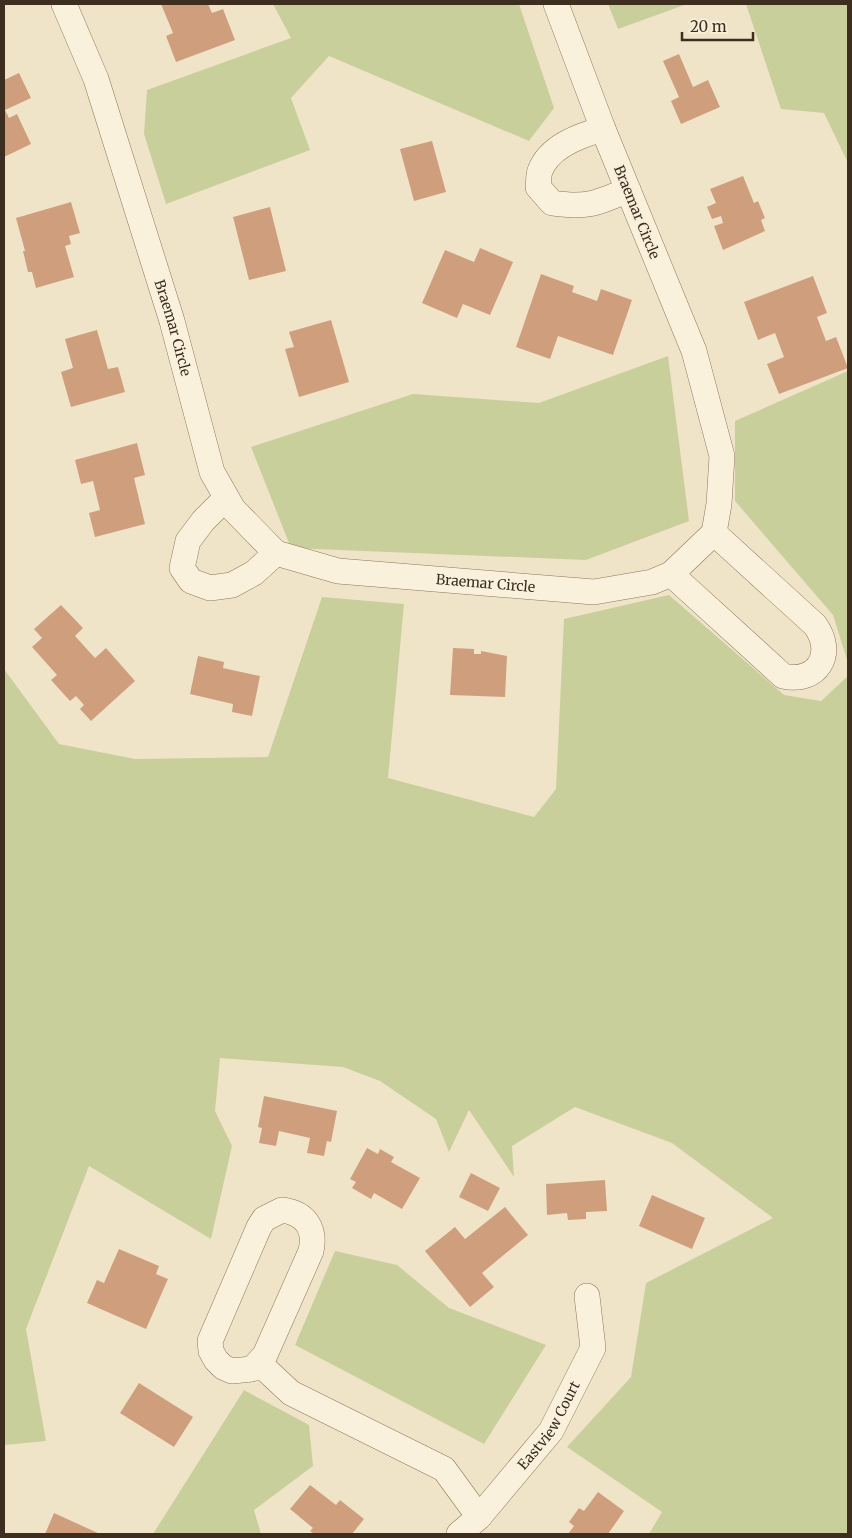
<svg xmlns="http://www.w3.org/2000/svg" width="852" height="1538" viewBox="0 0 852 1538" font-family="Merriweather,serif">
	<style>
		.green { fill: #c9cf9b }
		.building { fill: #cf9f7d }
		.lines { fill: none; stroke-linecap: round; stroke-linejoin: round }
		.street-casing { stroke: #8d765c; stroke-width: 26 }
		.street { stroke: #faf1dc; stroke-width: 25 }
		.labels { text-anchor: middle; stroke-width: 4; stroke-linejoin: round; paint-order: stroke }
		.street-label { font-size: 14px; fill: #3d2e20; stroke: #f7eed8 }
	</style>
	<rect width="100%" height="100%" fill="#f0e4c8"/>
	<path class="green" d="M 273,4 L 519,4 L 554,108 L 529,141 L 329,56 L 291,98 L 310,150 L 166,204 L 144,134 L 147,90 L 291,38 Z
		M 608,4 L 687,4 L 618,29 Z
		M 746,4 L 848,4 L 848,163 L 824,113 L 781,109 Z
		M 668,356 L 689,521 L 586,560 L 291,548 L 251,447 L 413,394 L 539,403 Z
		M 848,371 L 848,663 L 833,615 L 735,501 L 735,421 Z
		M 669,595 L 784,695 L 821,701 L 848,676 L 848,1534 L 649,1534 L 662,1512 L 567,1447 L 631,1377 L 646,1283 L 773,1218 L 672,1143 L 575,1107 L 512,1146 L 514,1177 L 469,1110 L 449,1152 L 436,1119 L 380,1081 L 343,1067 L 220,1058 L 215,1111 L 232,1146 L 211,1239 L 89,1166 L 26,1329 L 46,1441 L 4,1445 L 4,669 L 59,744 L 135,759 L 268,757 L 322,597 L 404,604 L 388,778 L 534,817 L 556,789 L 564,619 Z
		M 335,1251 L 397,1265 L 449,1308 L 546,1345 L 484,1444 L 295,1345 Z
		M 244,1390 L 309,1425 L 313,1466 L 254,1510 L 261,1534 L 153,1534 Z"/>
	<path class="building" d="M 161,4 L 208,4 L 212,13 L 223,9 L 235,40 L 176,62 L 166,36 L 173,33 Z
		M 679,54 L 693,87 L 708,80 L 720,107 L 681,124 L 671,101 L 679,97 L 663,61 Z
		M 19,73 L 31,98 L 5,110 L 9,118 L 17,114 L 31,144 L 4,157 L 4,80 Z
		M 432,141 L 446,192 L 414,201 L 400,149 Z
		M 743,176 L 754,203 L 758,201 L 765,218 L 761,220 L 765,231 L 723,250 L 714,226 L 723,223 L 721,216 L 712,219 L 707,207 L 716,203 L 710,189 Z
		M 71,202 L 80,233 L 69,236 L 71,244 L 65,246 L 74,277 L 36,288 L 32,272 L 28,272 L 23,251 L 25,251 L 16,218 Z
		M 270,207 L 286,271 L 249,280 L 233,217 Z
		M 480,248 L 513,262 L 490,315 L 463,304 L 457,318 L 422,303 L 445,250 L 474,262 Z
		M 541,274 L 574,286 L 572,292 L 597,301 L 601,289 L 632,300 L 613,355 L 558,336 L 550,359 L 516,347 Z
		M 813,276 L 827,313 L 817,317 L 826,341 L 836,337 L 848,368 L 779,394 L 767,364 L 784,357 L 775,333 L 758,340 L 744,302 Z
		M 331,320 L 349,382 L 299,397 L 285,349 L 294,347 L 289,332 Z
		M 97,330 L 108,369 L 118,367 L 125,392 L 71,407 L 61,372 L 73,368 L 65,339 Z
		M 137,443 L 145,475 L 134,478 L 145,524 L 95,537 L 89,513 L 100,510 L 93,481 L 81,484 L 75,460 Z
		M 61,605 L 83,628 L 75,636 L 95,658 L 106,648 L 135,681 L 91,721 L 80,709 L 84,705 L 76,696 L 70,701 L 51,680 L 57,675 L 32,647 L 42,638 L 34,629 Z
		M 453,648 L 474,649 L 474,654 L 481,654 L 481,651 L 507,656 L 505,697 L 450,695 Z
		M 198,656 L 224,662 L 223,668 L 260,676 L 252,716 L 232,712 L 233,704 L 190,694 Z
		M 264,1096 L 337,1111 L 331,1142 L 327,1141 L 324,1156 L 307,1153 L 310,1138 L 279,1131 L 276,1146 L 259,1143 L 262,1128 L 258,1127 Z
		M 367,1148 L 378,1154 L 380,1149 L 394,1157 L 391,1162 L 420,1178 L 402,1209 L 374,1193 L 371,1199 L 352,1188 L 356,1182 L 350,1179 Z
		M 471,1173 L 500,1188 L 488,1211 L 459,1197 Z
		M 605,1180 L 607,1211 L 586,1212 L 586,1219 L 568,1220 L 567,1213 L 547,1215 L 546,1184 Z
		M 652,1195 L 705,1218 L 692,1249 L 639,1226 Z
		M 505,1207 L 528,1235 L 482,1273 L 494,1287 L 470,1307 L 425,1251 L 455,1227 L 465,1239 Z
		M 119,1249 L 159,1266 L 156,1274 L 168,1279 L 146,1329 L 87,1303 L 97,1280 L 104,1283 Z
		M 139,1383 L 193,1417 L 174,1447 L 120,1413 Z
		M 310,1485 L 336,1505 L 340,1500 L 364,1519 L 352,1534 L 314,1534 L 310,1531 L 313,1528 L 290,1509 Z
		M 598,1492 L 624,1511 L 608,1534 L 568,1534 L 574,1526 L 569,1522 L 579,1508 L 584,1511 Z
		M 54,1513 L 100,1534 L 45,1534 Z"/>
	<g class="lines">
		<defs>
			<g id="street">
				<path id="s1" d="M 64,4 L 96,79 L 172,321 L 212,472 L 233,509 L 276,553 L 338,571 L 594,592 L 652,582 L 671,574 L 714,533 L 719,504 L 722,456 L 694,351 L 603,129 L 556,4"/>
				<path d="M 603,129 C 581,135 549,146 540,171 C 538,176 539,182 538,187 L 552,203 C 587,208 595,204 628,190"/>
				<path d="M 226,498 L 203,521 L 188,541 L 182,568 L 191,581 L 210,588 L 232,585 L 254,573 L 276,553"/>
				<path d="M 671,574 L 783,676 C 817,684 836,654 815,625 L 714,533"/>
				<path d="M 282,1210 C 305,1213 316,1228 311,1251 L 265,1355 L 252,1369 L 232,1371 L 223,1367 L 216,1360 L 211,1351 L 210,1341 L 259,1227 L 264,1219 Z"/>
				<path d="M 259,1363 L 291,1393 L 444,1469 L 479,1517"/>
				<path id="s2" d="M 459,1534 L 479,1517 L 551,1431 L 593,1348 L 587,1296"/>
			</g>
		</defs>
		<use href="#street" class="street-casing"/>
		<use href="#street" class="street"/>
	</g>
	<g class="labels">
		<g class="street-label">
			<text transform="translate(637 212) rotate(68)" y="5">Braemar Circle</text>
			<text dy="5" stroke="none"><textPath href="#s1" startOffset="342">Braemar Circle</textPath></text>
			<text dy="5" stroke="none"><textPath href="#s1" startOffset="808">Braemar Circle</textPath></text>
			<text dy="5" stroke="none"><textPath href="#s2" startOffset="142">Eastview Court</textPath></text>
		</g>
	</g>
	<rect width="852" height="1538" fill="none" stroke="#3d2e20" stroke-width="10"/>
	<path d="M682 32v8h71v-8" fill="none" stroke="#3d2e20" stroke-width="2.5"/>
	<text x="690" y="32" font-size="15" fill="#3d2e20" stroke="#f7eed8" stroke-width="4" paint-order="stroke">20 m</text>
</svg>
